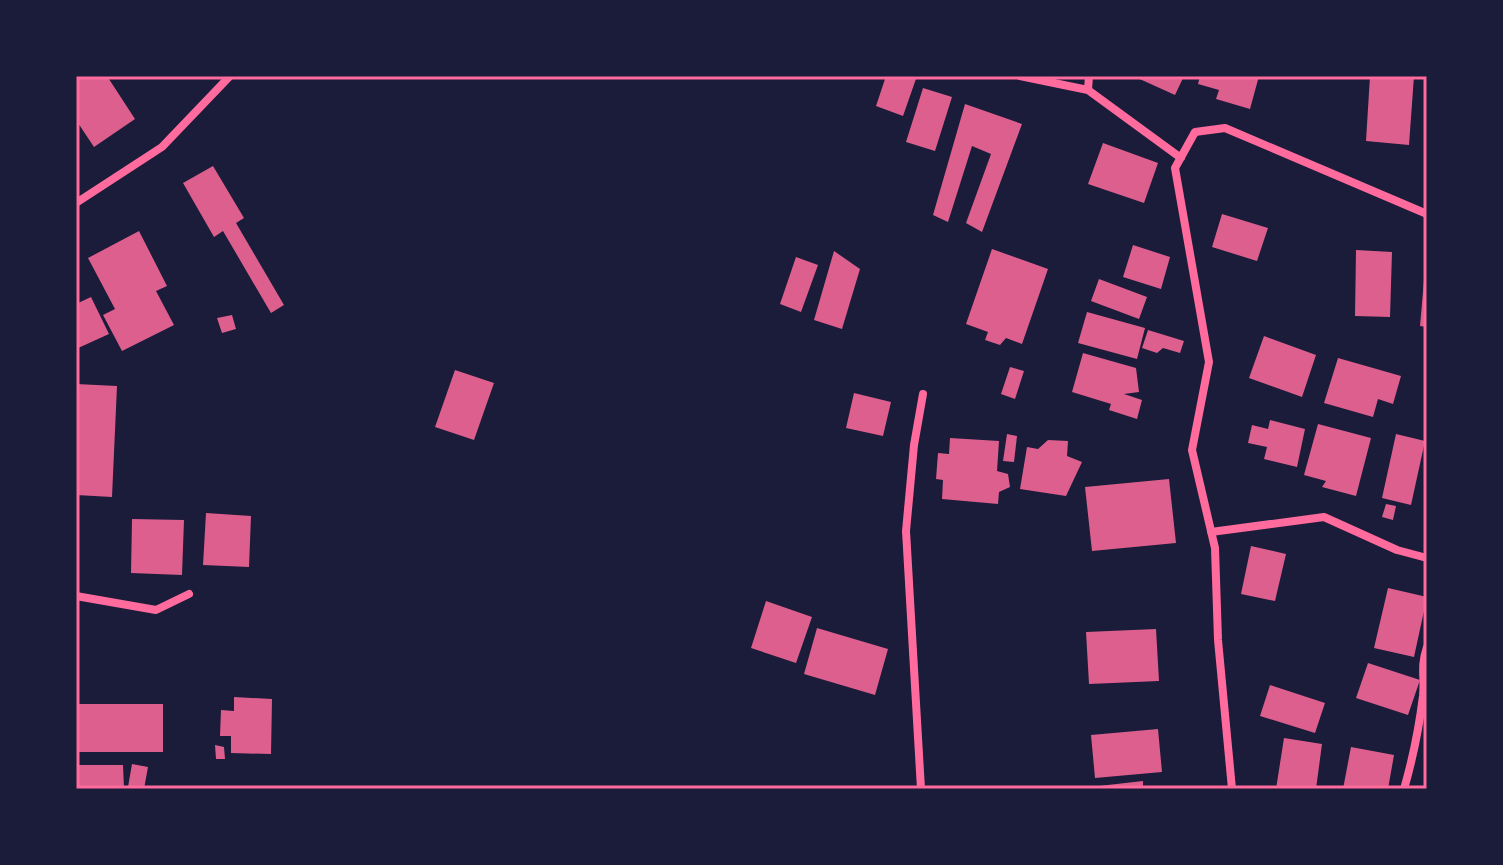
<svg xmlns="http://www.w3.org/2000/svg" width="1503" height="865" viewBox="0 0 1503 865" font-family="'Work Sans',sans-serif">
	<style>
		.building { fill: #dd5f8e }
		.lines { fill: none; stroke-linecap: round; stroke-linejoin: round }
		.minor { stroke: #ff6b9d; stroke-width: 8 }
		.neatline { fill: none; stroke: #ff6b9d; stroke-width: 3 }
	</style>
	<rect width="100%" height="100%" fill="#1b1b3a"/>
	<path class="building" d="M 76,76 L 107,76 L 135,119 L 94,147 L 76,120 Z
		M 886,76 L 917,76 L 903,116 L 876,106 Z
		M 1133,76 L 1184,76 L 1175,95 Z
		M 1200,76 L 1259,76 L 1250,109 L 1216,99 L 1219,90 L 1198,84 Z
		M 1370,76 L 1414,76 L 1409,145 L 1366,141 Z
		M 923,88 L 952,97 L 935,151 L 906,142 Z
		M 965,104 L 1022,124 L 982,232 L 966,223 L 991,154 L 972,146 L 948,222 L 933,215 Z
		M 1103,143 L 1158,163 L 1144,203 L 1088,184 Z
		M 213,166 L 244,218 L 236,223 L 284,305 L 271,313 L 223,231 L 214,237 L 183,183 Z
		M 1222,214 L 1268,228 L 1257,261 L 1212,247 Z
		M 139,231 L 167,286 L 156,291 L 174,325 L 122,351 L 103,315 L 115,309 L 88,258 Z
		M 1133,245 L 1170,257 L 1161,289 L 1123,277 Z
		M 992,249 L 1048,269 L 1022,344 L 1006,338 L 1000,345 L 985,340 L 988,332 L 966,324 Z
		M 1356,250 L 1392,252 L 1390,317 L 1355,316 Z
		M 834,251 L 860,269 L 842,329 L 814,320 Z
		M 796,257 L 818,265 L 801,312 L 780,304 Z
		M 1425,269 L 1427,269 L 1427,327 L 1420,326 Z
		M 1099,279 L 1147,297 L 1139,319 L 1091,301 Z
		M 91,297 L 109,334 L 76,349 L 76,304 Z
		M 1087,312 L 1145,328 L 1137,359 L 1078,343 Z
		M 232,315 L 236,329 L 222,333 L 217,318 Z
		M 1148,330 L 1184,341 L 1180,353 L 1163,348 L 1157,353 L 1142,348 Z
		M 1264,336 L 1316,355 L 1302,397 L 1249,378 Z
		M 1083,353 L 1136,368 L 1139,392 L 1124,394 L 1142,400 L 1137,419 L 1109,410 L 1111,404 L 1072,392 Z
		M 1338,358 L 1401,376 L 1393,404 L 1378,399 L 1373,417 L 1324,403 Z
		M 1010,367 L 1024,371 L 1015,399 L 1001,394 Z
		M 455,370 L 494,383 L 474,440 L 435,427 Z
		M 76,384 L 117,386 L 112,497 L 76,495 Z
		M 854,393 L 891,402 L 883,436 L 846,428 Z
		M 1270,420 L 1305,429 L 1297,467 L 1264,459 L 1267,447 L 1248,443 L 1252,425 L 1268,429 Z
		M 1318,424 L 1371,438 L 1356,496 L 1322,487 L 1326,481 L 1304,475 Z
		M 1007,434 L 1017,436 L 1014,462 L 1003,461 Z
		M 1396,434 L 1425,441 L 1411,505 L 1382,498 Z
		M 950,438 L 999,441 L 997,471 L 1008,474 L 1010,487 L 999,492 L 998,504 L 942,499 L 943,480 L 936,479 L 938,453 L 949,454 Z
		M 1048,440 L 1068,441 L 1067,456 L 1082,462 L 1066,496 L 1020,489 L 1027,447 L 1038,449 Z
		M 1169,479 L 1176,543 L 1092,551 L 1085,487 Z
		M 1386,504 L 1396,506 L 1393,520 L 1382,517 Z
		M 206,513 L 251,516 L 249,567 L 203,565 Z
		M 132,519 L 184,520 L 182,575 L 131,573 Z
		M 1251,546 L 1286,554 L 1275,601 L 1241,594 Z
		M 1388,588 L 1427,597 L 1414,657 L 1374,648 Z
		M 766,601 L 812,617 L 796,663 L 751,648 Z
		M 817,628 L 888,649 L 875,695 L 804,674 Z
		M 1156,629 L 1159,681 L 1089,684 L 1086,632 Z
		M 1368,663 L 1420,680 L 1408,715 L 1356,698 Z
		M 1270,685 L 1325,703 L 1315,733 L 1260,716 Z
		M 234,697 L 272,699 L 271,754 L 231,753 L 231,736 L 220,736 L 221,710 L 234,711 Z
		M 76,704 L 163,704 L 163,752 L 76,752 Z
		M 1158,729 L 1162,772 L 1095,778 L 1091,735 Z
		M 1284,738 L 1322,744 L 1316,789 L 1276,789 Z
		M 215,745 L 224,747 L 225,759 L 216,759 Z
		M 1351,747 L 1394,755 L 1388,789 L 1343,789 Z
		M 132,764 L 148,767 L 144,789 L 128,787 Z
		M 76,765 L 123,765 L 124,789 L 76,789 Z
		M 1143,781 L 1143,789 L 1090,789 L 1090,787 Z"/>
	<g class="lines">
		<path class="minor" d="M 1020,76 L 1088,90 L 1089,76
			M 1088,90 L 1181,158
			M 76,203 L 162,147 L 230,76
			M 1211,532 L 1324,517 L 1397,550 L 1427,558
			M 76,596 L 156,610 L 189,594
			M 921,789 L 906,531 L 914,445 L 923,394
			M 1232,789 L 1218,640 L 1215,548 L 1192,450 L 1209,362 L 1175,168 L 1195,132 L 1225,128 L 1427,214
			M 1404,789 C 1413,758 1419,728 1423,696 C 1425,676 1420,668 1427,647"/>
	</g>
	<rect width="1503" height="865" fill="none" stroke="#1b1b3a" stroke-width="156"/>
	<rect x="78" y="78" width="1347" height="709" class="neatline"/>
</svg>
